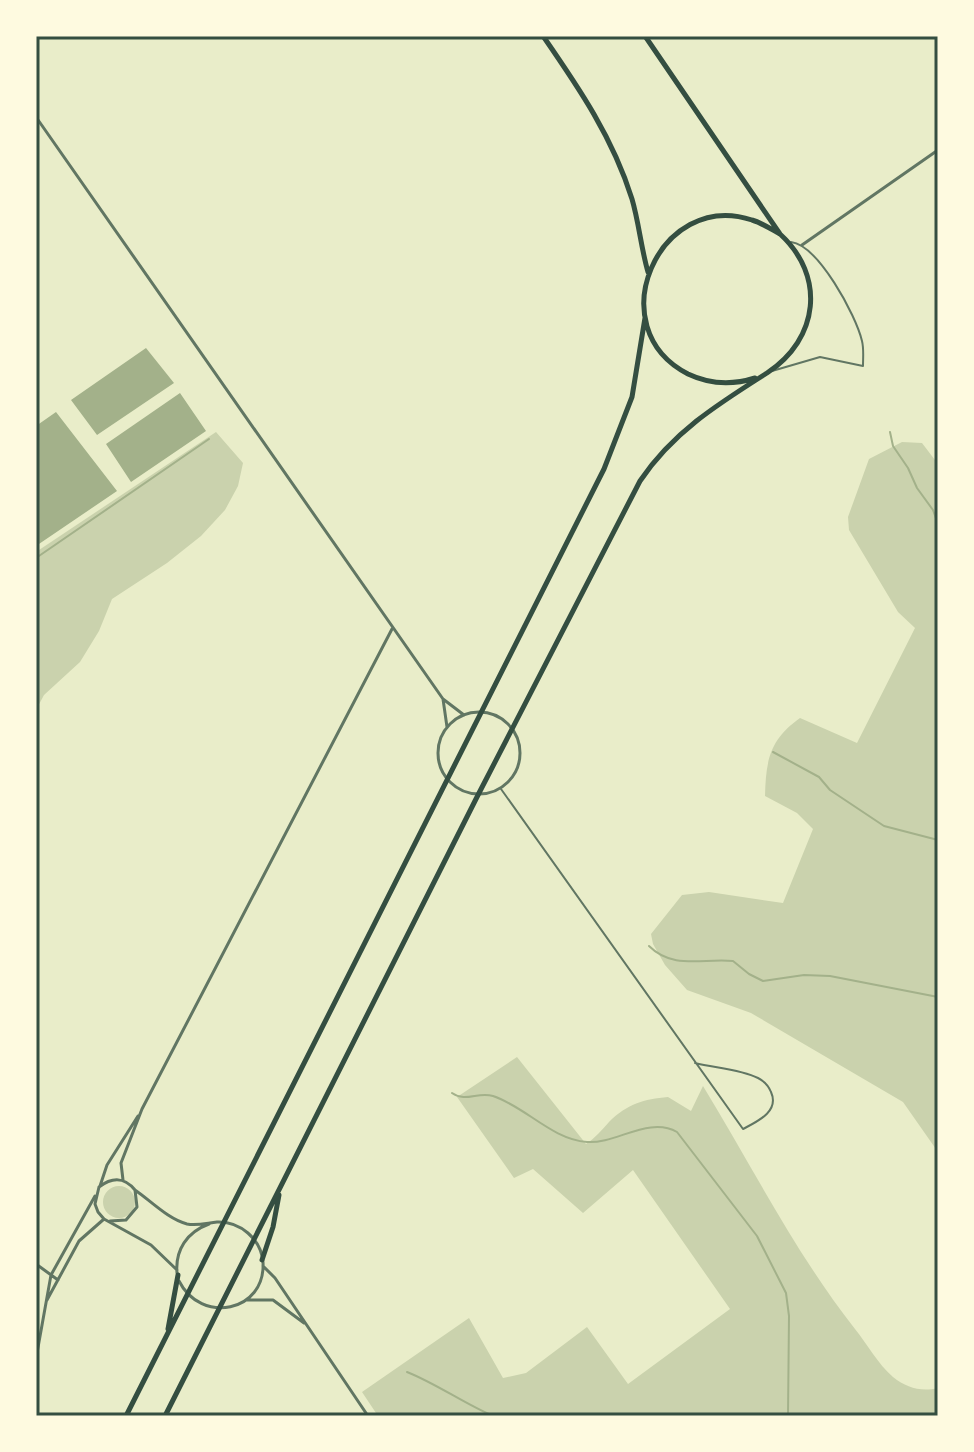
<svg xmlns="http://www.w3.org/2000/svg" width="974" height="1452" viewBox="0 0 974 1452" font-family="'Exo 2',sans-serif">
	<style>
		.green { fill: #cad2ad }
		.water { fill: #a3b18a }
		.lines { fill: none; stroke-linecap: round; stroke-linejoin: round }
		.stream { stroke: #a3b18a; stroke-width: 2 }
		.service { stroke: #617663; stroke-width: 2 }
		.minor { stroke: #617663; stroke-width: 3 }
		.secondary { stroke: #344e41; stroke-width: 5 }
		.neatline { fill: none; stroke: #344e41; stroke-width: 3 }
	</style>
	<rect width="100%" height="100%" fill="#e9edc9"/>
	<path class="green" d="M 216,432 L 243,463 L 238,486 L 225,510 L 201,536 L 167,563 L 112,599 L 99,631 L 80,662 L 44,695 L 36,710 L 36,552 Z
		M 902,442 L 922,443 L 938,464 L 938,1152 L 903,1102 L 751,1013 L 687,990 L 665,965 L 653,944 L 651,934 L 682,895 L 709,892 L 783,903 L 813,829 L 797,813 L 765,796 C 766,761 769,740 800,718 L 857,743 L 915,628 L 898,612 L 849,530 L 848,517 L 869,459 Z
		M 517,1057 L 586,1144 C 596,1137 601,1131 609,1122 C 627,1104 644,1099 668,1097 L 691,1111 L 703,1086 C 753,1168 796,1254 855,1329 C 867,1344 878,1364 893,1377 C 907,1388 921,1392 938,1388 L 938,1416 L 378,1416 L 362,1392 L 469,1318 L 503,1378 L 526,1373 L 587,1327 L 628,1384 L 730,1309 L 633,1170 L 583,1213 L 533,1169 L 514,1178 L 457,1097 Z
		M103 1202a16 16 0 1 1 32 0a16 16 0 1 1-32 0Z"/>
	<path class="water" d="M 146,348 L 174,383 L 97,435 L 71,400 Z
		M 180,393 L 206,431 L 131,482 L 106,444 Z
		M 56,412 L 117,491 L 36,546 L 36,426 Z"/>
	<g class="lines">
		<path class="stream" d="M 890,432 L 893,446 L 908,468 L 917,488 L 933,510 L 938,524
			M 36,558 L 209,439
			M 773,752 L 819,777 L 830,790 L 884,826 L 938,840
			M 649,946 C 673,970 703,958 733,961 L 749,974 L 763,981 L 804,975 L 830,976 L 938,997
			M 452,1093 C 466,1103 478,1091 493,1096 C 526,1107 551,1139 587,1142 C 616,1144 649,1116 677,1132 L 757,1236 L 786,1293 L 789,1316 L 788,1416
			M 407,1372 C 437,1384 463,1403 493,1416"/>
		<path class="service" d="M 772,371 L 820,357 L 863,366 C 863,357 864,349 862,341 C 856,315 818,245 791,242
			M 501,789 L 743,1129 C 756,1122 780,1112 771,1092 C 769,1087 764,1081 758,1078 C 740,1069 715,1068 695,1063"/>
		<path class="minor" d="M 36,117 L 443,699 L 464,715
			M 802,245 L 938,150
			M 443,699 L 447,727
			M438 753a41 41 0 1 1 82 0a41 41 0 1 1-82 0Z
			M 123,1180 L 121,1163 L 142,1109 L 392,629
			M 100,1186 L 107,1165 L 138,1116
			M 135,1190 C 151,1201 168,1219 187,1224 C 197,1226 207,1223 217,1222 C 240,1221 261,1239 263,1262 C 266,1312 201,1325 179,1281
			M 110,1221 L 126,1220 L 137,1207 L 135,1190 C 125,1177 112,1177 99,1187 L 95,1204 L 98,1212 L 104,1219 L 151,1245 L 177,1270
			M 36,1264 L 58,1280
			M 263,1266 L 275,1278 L 368,1416
			M 177,1273 C 175,1250 187,1232 209,1224
			M 47,1300 L 79,1241 L 104,1219
			M 247,1300 L 273,1300 L 304,1323
			M 36,1380 L 37,1353 L 51,1275 L 95,1196"/>
		<path class="secondary" d="M 543,36 C 579,88 613,138 632,199 C 639,223 641,248 648,272
			M 645,36 L 780,234 C 826,276 819,339 767,373
			M 755,378 C 733,385 709,384 688,374 C 598,328 659,189 752,220 C 762,223 771,229 780,234
			M 262,1260 L 273,1227 L 279,1195
			M 168,1329 L 178,1275
			M 126,1416 L 604,469 L 632,397 L 645,318
			M 165,1416 L 478,795 L 640,481 C 673,432 718,404 767,373"/>
	</g>
	<rect width="974" height="1452" fill="none" stroke="#fefae0" stroke-width="76"/>
	<rect x="38" y="38" width="898" height="1376" class="neatline"/>
</svg>
